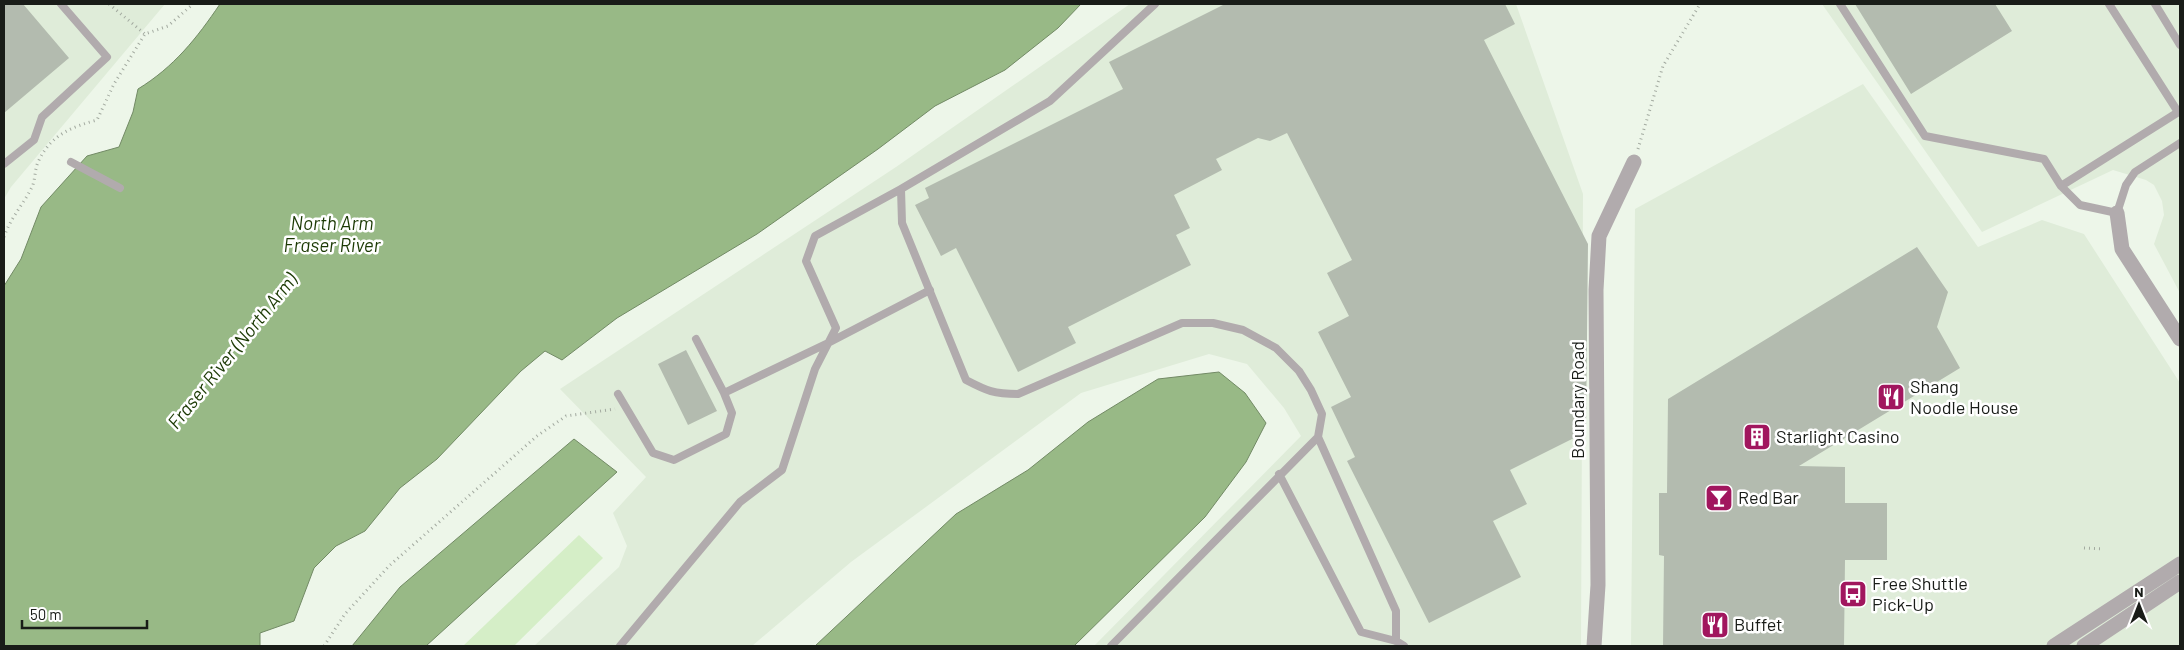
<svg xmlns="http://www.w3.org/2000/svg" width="2184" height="650" viewBox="0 0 2184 650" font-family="Barlow,sans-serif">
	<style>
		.built { fill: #dfecd9 }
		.green { fill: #d5eec7 }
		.water { fill: #98b986; stroke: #728a65 }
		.building { fill: #b3bbaf }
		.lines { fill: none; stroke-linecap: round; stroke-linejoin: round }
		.path { stroke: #a3aaa0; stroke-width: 3; stroke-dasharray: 1 4; stroke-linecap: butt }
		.service { stroke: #b1abad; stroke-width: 8 }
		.minor { stroke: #b1abad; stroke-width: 15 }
		.labels { text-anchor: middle; stroke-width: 5; stroke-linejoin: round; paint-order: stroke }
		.poi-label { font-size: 18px; fill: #191c18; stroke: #fff; text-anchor: start }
		.street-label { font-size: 18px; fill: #191c18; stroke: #fff }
		.water-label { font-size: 19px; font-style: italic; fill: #1b3903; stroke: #fff }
	</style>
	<rect width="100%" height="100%" fill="#edf6e9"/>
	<path class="built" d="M 4,4 L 165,4 L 11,187 L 4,199 Z
		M 1130,4 L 1516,4 L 1583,194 L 1581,646 L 1094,646 L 1301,436 L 1284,408 L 1247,364 L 1209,354 L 1081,393 L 851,562 L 752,646 L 534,646 L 619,567 L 627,546 L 613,513 L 646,477 L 560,389 L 896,167 Z
		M 1822,4 L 2180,4 L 2180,293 L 2154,244 L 2164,215 L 2162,201 L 2154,185 L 2146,180 L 2113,170 L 1982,232 Z
		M 1863,84 L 1978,247 L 2042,220 L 2084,234 L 2180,383 L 2180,646 L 1631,646 L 1635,209 Z"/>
	<path class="green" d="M 579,535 L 603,558 L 514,646 L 463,646 Z"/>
	<path class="water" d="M 220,4 L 1081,4 L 1058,28 L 1005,70 L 935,106 L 878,149 L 757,234 L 617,318 L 562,360 L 545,351 L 521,371 L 437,459 L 400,488 L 365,531 L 336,546 L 314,568 L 294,621 L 260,633 L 260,646 L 4,646 L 4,286 L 21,259 L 41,207 L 87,156 L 119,147 L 133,112 L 138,89 C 174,67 197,38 220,4 Z
		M 1219,372 L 1245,393 L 1266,423 L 1246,462 L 1205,517 L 1074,646 L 815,646 L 956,514 L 1028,470 L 1088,422 L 1158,379 Z
		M 574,439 L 617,472 L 426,646 L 352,646 L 400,587 Z"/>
	<path class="building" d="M 4,4 L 23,4 L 69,58 L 4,113 Z
		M 1225,4 L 1505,4 L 1515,24 L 1484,40 L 1588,244 L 1586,432 L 1510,470 L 1527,504 L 1493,521 L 1521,577 L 1429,623 L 1347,461 L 1355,457 L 1331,407 L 1351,397 L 1318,332 L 1349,316 L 1327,273 L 1352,260 L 1287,133 L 1270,141 L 1258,138 L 1216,159 L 1222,170 L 1174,195 L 1190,228 L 1176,235 L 1191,265 L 1068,327 L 1076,343 L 1018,372 L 956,248 L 941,256 L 915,205 L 929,198 L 925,188 L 1123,89 L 1109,62 Z
		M 1855,4 L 1995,4 L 2012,31 L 1911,94 Z
		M 1917,247 L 1948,292 L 1937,327 L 1960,368 L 1799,466 L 1845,467 L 1845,503 L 1887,503 L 1887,560 L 1845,560 L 1844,646 L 1663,646 L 1664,556 L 1659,555 L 1659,493 L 1667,493 L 1668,399 Z
		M 686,350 L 717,411 L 688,425 L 658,364 Z"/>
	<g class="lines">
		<path class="path" d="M 109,4 L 145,34
			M 1638,149 L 1663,66 L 1700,4
			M 4,237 C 10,219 22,206 31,189 C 36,181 34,169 39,160 C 52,134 72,127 97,120 L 114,84 L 145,34 L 168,26 L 193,4
			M 2084,548 L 2103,549
			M 324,646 L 345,614 L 389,566 L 537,436 L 566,416 L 615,409"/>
		<path class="service" d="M 1840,4 L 1925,136 L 2044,159 L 2061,186 L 2080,205 L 2117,213 L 2126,185 L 2135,172 L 2180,143
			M 2109,4 L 2178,112
			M 2155,4 L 2180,45
			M 71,162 L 120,188
			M 4,164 L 34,140 L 42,117 L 107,57 L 61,4
			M 2061,186 L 2180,111
			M 724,393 L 828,343 L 930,290
			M 618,394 L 653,453 L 674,460 L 726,434 L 732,413 L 724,393 L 696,339
			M 1318,437 L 1396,611 L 1396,641
			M 1279,474 L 1361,632 L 1396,641 L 1404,646
			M 620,646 L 740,502 L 782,470 L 815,369 L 836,328 L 806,261 L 815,236 L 901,189
			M 1111,646 L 1318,437 L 1322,414 L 1311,390 L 1299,371 L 1276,348 L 1243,330 L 1213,323 L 1182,323 L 1018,394 C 994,394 987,391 966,380 L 902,223 L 901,189 L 1050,101 L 1155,4"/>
		<path class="minor" d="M 2117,213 L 2122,249 L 2180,339
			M 1594,646 L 1598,585 L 1596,290 L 1599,236 L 1634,162
			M 2054,646 L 2180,564
			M 2084,646 L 2180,582"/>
	</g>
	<defs>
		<symbol id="restaurant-square" viewBox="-11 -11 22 22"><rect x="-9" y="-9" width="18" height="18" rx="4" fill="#a1165e" stroke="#fff"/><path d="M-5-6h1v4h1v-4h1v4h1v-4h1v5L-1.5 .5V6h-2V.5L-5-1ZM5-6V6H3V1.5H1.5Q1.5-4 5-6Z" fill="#fff"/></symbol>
		<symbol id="building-square" viewBox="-11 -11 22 22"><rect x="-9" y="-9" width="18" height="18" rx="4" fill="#a1165e" stroke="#fff"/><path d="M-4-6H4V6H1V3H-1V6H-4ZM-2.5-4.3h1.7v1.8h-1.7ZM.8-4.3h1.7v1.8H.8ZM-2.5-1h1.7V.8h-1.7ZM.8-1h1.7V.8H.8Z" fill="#fff"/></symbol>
		<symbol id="bar-square" viewBox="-11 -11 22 22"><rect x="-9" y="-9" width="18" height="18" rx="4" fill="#a1165e" stroke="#fff"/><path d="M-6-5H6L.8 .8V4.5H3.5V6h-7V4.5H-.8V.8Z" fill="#fff"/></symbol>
		<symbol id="bus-square" viewBox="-11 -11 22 22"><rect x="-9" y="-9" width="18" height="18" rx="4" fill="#a1165e" stroke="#fff"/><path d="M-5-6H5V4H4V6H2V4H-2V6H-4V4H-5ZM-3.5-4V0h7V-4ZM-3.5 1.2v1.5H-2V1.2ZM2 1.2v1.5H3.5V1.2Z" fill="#fff"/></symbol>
	</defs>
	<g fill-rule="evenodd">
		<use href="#restaurant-square" x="1875" y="381" width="32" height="32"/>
		<use href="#building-square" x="1741" y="421" width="32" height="32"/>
		<use href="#bar-square" x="1703" y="482" width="32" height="32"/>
		<use href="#bus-square" x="1837" y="578" width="32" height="32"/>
		<use href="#restaurant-square" x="1699" y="609" width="32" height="32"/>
	</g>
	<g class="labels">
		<g class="poi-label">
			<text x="1910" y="393">Shang<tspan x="1910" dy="21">Noodle House</tspan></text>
			<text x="1776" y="443">Starlight Casino</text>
			<text x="1738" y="504">Red Bar</text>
			<text x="1872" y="590">Free Shuttle<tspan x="1872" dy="21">Pick-Up</tspan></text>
			<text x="1734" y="631">Buffet</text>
		</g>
		<g class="street-label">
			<text transform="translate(1578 400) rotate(-90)" y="6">Boundary Road</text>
		</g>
		<g class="water-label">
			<text x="332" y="230">North Arm<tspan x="332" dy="22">Fraser River</tspan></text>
			<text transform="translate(232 351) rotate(-51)" y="7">Fraser River (North Arm)</text>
		</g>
	</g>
	<rect width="2184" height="650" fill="none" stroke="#191c18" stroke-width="10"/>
	<g transform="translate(2139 605)" stroke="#ffffff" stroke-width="4" paint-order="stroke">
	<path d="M0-4L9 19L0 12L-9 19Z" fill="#191c18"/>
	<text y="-8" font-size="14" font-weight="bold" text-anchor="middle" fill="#191c18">N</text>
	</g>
	<path d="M22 620v8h125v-8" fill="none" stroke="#191c18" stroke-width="2.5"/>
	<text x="30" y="620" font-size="15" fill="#191c18" stroke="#ffffff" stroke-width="4" paint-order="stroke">50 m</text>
</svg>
